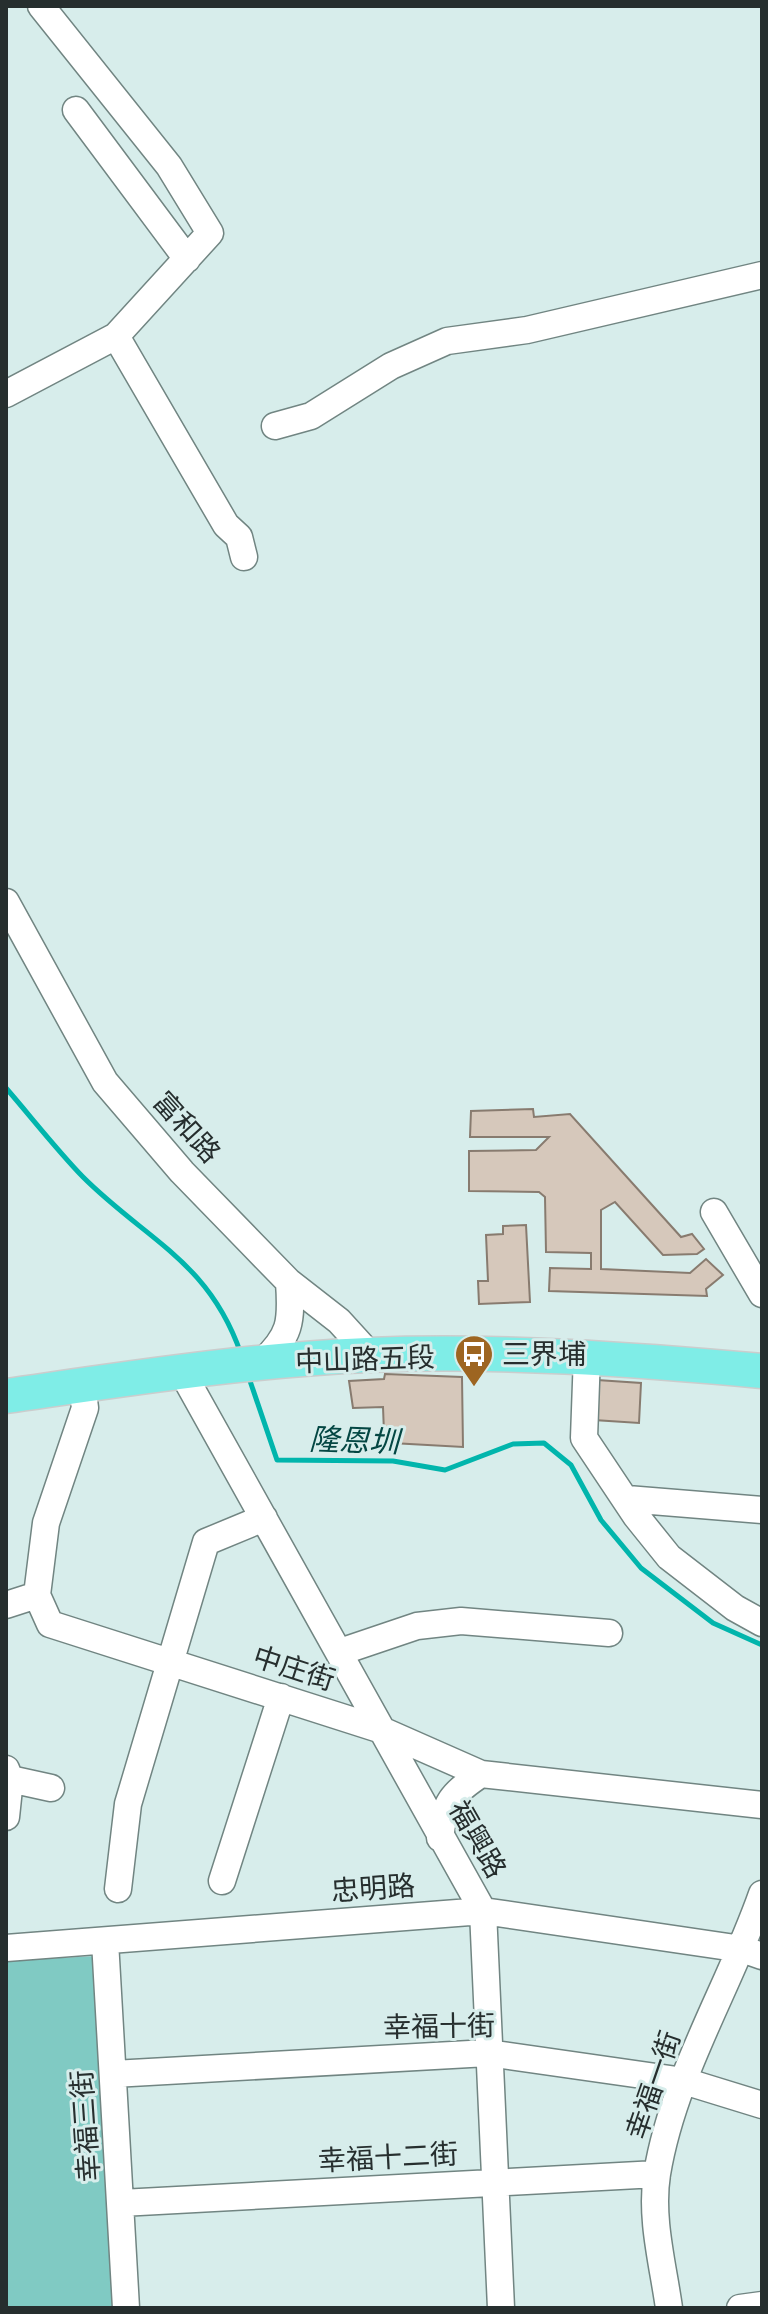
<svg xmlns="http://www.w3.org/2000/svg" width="768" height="2314" viewBox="0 0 768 2314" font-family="Georgia,'Noto Sans TC',serif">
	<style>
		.green { fill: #80cac3 }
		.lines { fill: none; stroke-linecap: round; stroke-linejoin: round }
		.stream { stroke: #01b5ac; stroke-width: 5 }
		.building { fill: #d6c8bb; stroke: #887b6f; stroke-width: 2 }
		.minor-casing { stroke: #718582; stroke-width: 29 }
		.major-casing { stroke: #cbcdcd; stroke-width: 37 }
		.minor { stroke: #fff; stroke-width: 26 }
		.major { stroke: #7fede7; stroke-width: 34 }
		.labels { text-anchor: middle; stroke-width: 6; stroke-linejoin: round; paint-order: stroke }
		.street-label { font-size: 28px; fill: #262e2e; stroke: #d7edeb }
		.poi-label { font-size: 28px; fill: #262e2e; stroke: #d7edeb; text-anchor: start }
		.water-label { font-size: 30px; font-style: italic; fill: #044743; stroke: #d7edeb }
	</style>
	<rect width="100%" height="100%" fill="#d7edeb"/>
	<path class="green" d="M 96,1956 L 117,2308 L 6,2308 L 6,1961 Z"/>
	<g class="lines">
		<path class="stream" d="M 6,1088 C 32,1118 56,1149 83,1177 C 146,1240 209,1261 241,1354
			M 248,1375 L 277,1460 L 393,1461 L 445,1470 L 513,1444 L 544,1443 L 571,1465 L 601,1520 L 641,1568 L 713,1623 L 762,1645"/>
	</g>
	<path class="building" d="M 533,1109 L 534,1117 L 570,1114 L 681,1237 L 692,1234 L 704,1249 L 697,1254 L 663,1255 L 615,1202 L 601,1210 L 601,1269 L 690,1273 L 706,1259 L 723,1275 L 706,1289 L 707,1296 L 549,1291 L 550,1268 L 591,1269 L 591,1253 L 546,1252 L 545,1197 L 539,1192 L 469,1191 L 469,1151 L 536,1150 L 549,1137 L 470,1137 L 471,1111 Z
		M 526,1225 L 530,1302 L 479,1304 L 478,1281 L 488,1281 L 486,1235 L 503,1234 L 503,1226 Z
		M 385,1374 L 462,1377 L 463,1447 L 392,1443 L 392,1433 L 384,1433 L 383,1407 L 353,1408 L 349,1381 L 384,1379 Z
		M 597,1380 L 641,1383 L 639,1423 L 594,1420 Z"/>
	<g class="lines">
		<defs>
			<path id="minor" d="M 76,110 L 187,259
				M 116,336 L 226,525 L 239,537 L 244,557
				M 6,394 L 116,336 L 210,233 L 169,166 L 41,6
				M 275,426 L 311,416 L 391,366 L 447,341 L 527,330 L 762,275
				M 6,902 L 105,1082 L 182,1172 L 252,1244 L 289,1282 L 339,1321 L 370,1355
				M 714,1212 L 762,1294
				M 587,1355 L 584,1438 L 636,1516 L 669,1557 L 735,1608 L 762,1623
				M 260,1364 C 291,1336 292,1322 289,1282
				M 182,1372 L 483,1911 L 501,2308
				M 82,1385 L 85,1408 L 46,1523 L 37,1595 L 50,1624 L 379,1729 L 481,1774 L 762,1805
				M 627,1499 L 762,1510
				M 6,1605 L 37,1595
				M 340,1652 L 417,1626 L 461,1621 L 609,1633
				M 6,1769 L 10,1779 L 51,1788
				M 6,1817 L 10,1779
				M 440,1838 C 444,1803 452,1793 481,1774
				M 222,1881 L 281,1697
				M 118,1889 L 128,1804 L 206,1542 L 264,1518
				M 105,1941 L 126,2308
				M 6,1948 L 483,1911 L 742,1949 L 762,1956
				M 113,2074 L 488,2053 L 684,2081 L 762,2105
				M 121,2203 L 657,2174
				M 669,2308 C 663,2265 650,2218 657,2174 C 673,2076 730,1986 762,1894
				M 740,2308 L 762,2305"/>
			<path id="major" d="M 6,1396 C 126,1379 247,1360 368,1355 C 500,1350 631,1359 762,1371"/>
		</defs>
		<use href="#minor" class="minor-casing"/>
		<use href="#major" class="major-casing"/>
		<use href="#minor" class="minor"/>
		<use href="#major" class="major"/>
	</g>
	<defs>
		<symbol id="bus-pin" viewBox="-11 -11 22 30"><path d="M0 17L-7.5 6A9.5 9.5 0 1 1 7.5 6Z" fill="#9d6521" stroke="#d7edeb"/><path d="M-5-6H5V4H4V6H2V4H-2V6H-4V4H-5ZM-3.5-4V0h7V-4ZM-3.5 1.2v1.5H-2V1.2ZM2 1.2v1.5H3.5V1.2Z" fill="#fff"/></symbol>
	</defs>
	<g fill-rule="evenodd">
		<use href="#bus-pin" x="452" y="1332" width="44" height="60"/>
	</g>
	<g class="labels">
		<g class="street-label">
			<text transform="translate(187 1127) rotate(48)" y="10">富和路</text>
			<text transform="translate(365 1359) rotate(-2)" y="10">中山路五段</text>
			<text transform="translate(294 1668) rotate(18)" y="10">中庄街</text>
			<text transform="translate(478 1839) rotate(60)" y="10">福興路</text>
			<text transform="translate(373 1888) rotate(-4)" y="10">忠明路</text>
			<text transform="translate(439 2026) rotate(-1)" y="10">幸福十街</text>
			<text transform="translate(653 2085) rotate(-71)" y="10">幸福一街</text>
			<text transform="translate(85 2126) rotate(-94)" y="10">幸福三街</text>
			<text transform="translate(388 2157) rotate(-3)" y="10">幸福十二街</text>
		</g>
		<g class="poi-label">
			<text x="502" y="1364">三界埔</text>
		</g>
		<g class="water-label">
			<text transform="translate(354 1441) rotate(2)" y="10">隆恩圳</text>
		</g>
	</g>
	<rect width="768" height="2314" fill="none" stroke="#262e2e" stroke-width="16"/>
</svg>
